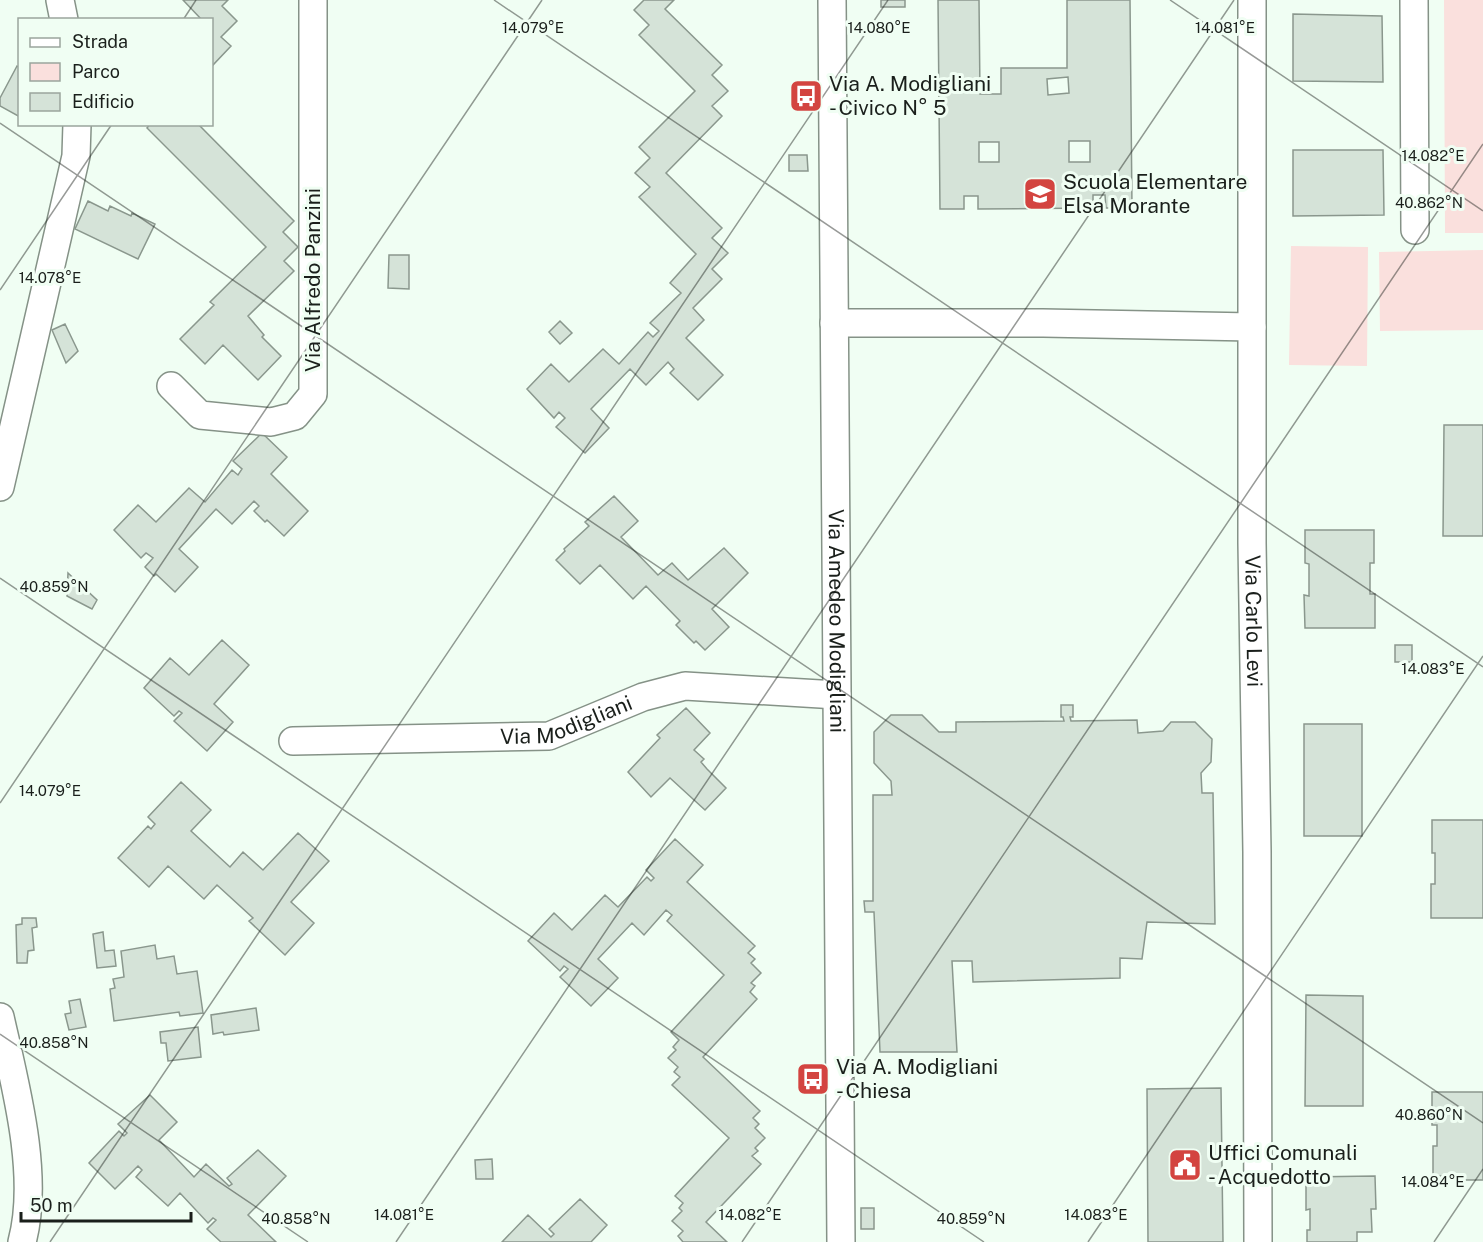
<svg xmlns="http://www.w3.org/2000/svg" width="1483" height="1242" viewBox="0 0 1483 1242" font-family="'Public Sans',sans-serif">
	<style>
		.green { fill: #fae0dd }
		.building { fill: #d5e3d8; stroke: #8a978d; stroke-width: 1.5; fill-rule: evenodd }
		.lines { fill: none; stroke-linecap: round; stroke-linejoin: round }
		.street-casing { stroke: #859287; stroke-width: 30 }
		.street { stroke: #fff; stroke-width: 27 }
		.ticks { fill: none; stroke: #1a1f1b; stroke-width: 1.5; stroke-opacity: 0.45 }
		.labels { text-anchor: middle; stroke-width: 6; stroke-linejoin: round; paint-order: stroke }
		.poi-label { font-size: 21px; fill: #1a1f1b; stroke: #f0fef3; text-anchor: start }
		.street-label { font-size: 21px; fill: #1a1f1b; stroke: #f0fef3 }
		.ticks-label { font-size: 15px; text-anchor: middle; fill: #1a1f1b; stroke: #f0fef3; stroke-width: 6; stroke-linejoin: round; paint-order: stroke }
	</style>
	<rect width="100%" height="100%" fill="#f0fef3"/>
	<path class="green" d="M 1444,0 L 1483,0 L 1483,233 L 1445,233 Z
		M 1291,246 L 1368,247 L 1367,366 L 1289,365 Z
		M 1483,250 L 1483,330 L 1380,331 L 1379,252 Z"/>
	<path class="building" d="M 183,0 L 228,0 L 222,6 L 237,21 L 221,37 L 231,46 L 212,66 L 212,20 L 202,20 Z
		M 644,0 L 674,0 L 665,9 L 722,65 L 712,75 L 728,91 L 712,106 L 722,116 L 666,173 L 722,228 L 712,238 L 728,253 L 712,269 L 722,279 L 693,308 L 704,320 L 686,338 L 723,375 L 698,400 L 670,373 L 674,369 L 668,362 L 646,385 L 630,369 L 591,409 L 609,428 L 585,453 L 556,427 L 565,418 L 559,412 L 554,418 L 527,389 L 551,364 L 569,382 L 603,349 L 619,364 L 648,332 L 653,337 L 659,331 L 650,323 L 681,293 L 670,283 L 696,254 L 639,197 L 650,187 L 635,173 L 650,158 L 639,147 L 695,91 L 639,35 L 649,25 L 634,10 Z
		M 881,0 L 905,0 L 905,7 L 881,7 Z
		M 938,0 L 979,0 L 980,94 L 1001,94 L 1001,68 L 1067,68 L 1067,0 L 1130,0 L 1132,208 L 1106,208 L 1105,195 L 1093,195 L 1093,208 L 978,209 L 978,196 L 964,196 L 964,209 L 940,209 ZM 1068,77 L 1069,93 L 1048,95 L 1047,79 ZM 1069,141 L 1090,141 L 1090,162 L 1069,162 ZM 979,142 L 999,142 L 999,162 L 979,162 Z
		M 1293,14 L 1382,16 L 1383,82 L 1293,81 Z
		M 17,66 L 20,68 L 20,117 L 0,106 L 0,98 Z
		M 150,124 L 198,124 L 294,221 L 283,232 L 298,247 L 284,261 L 294,271 L 248,316 L 264,335 L 262,337 L 281,356 L 258,380 L 223,345 L 205,364 L 180,339 L 214,305 L 210,302 L 266,247 L 147,128 Z
		M 1293,150 L 1383,150 L 1384,215 L 1293,216 Z
		M 789,155 L 807,155 L 808,171 L 789,171 Z
		M 88,201 L 108,211 L 110,206 L 131,216 L 132,213 L 155,224 L 138,259 L 75,229 Z
		M 389,255 L 409,255 L 409,289 L 388,288 Z
		M 560,321 L 572,333 L 560,344 L 549,332 Z
		M 65,324 L 78,351 L 66,363 L 52,330 Z
		M 1444,425 L 1483,425 L 1483,536 L 1443,536 Z
		M 262,433 L 287,457 L 271,474 L 308,511 L 284,536 L 267,520 L 265,522 L 254,511 L 259,506 L 254,501 L 232,524 L 216,509 L 179,549 L 198,567 L 175,592 L 156,574 L 154,576 L 145,567 L 153,558 L 146,553 L 141,558 L 114,530 L 138,505 L 156,522 L 189,488 L 205,502 L 232,470 L 238,475 L 242,469 L 233,461 Z
		M 614,496 L 638,521 L 621,537 L 658,575 L 672,563 L 688,580 L 724,548 L 748,573 L 712,609 L 729,627 L 705,650 L 696,641 L 694,643 L 676,625 L 680,621 L 646,586 L 633,599 L 600,565 L 580,584 L 556,560 L 565,551 L 564,549 L 589,526 L 585,522 Z
		M 1305,530 L 1374,530 L 1374,563 L 1370,563 L 1370,594 L 1375,594 L 1375,628 L 1305,628 L 1304,595 L 1309,596 L 1309,564 L 1305,563 Z
		M 68,573 L 97,600 L 92,609 L 67,596 Z
		M 222,640 L 249,665 L 214,704 L 233,722 L 207,751 L 174,721 L 182,713 L 179,711 L 174,716 L 144,688 L 170,658 L 189,675 Z
		M 1395,645 L 1412,645 L 1412,662 L 1395,662 Z
		M 1061,705 L 1073,705 L 1073,717 L 1070,717 L 1071,721 L 1137,720 L 1138,733 L 1163,731 L 1171,722 L 1195,722 L 1212,739 L 1211,762 L 1201,773 L 1202,793 L 1213,793 L 1215,924 L 1147,922 L 1142,959 L 1120,958 L 1120,978 L 973,982 L 972,961 L 952,961 L 957,1052 L 880,1052 L 874,912 L 865,912 L 864,901 L 873,901 L 873,795 L 892,795 L 891,781 L 874,763 L 874,732 L 891,715 L 922,715 L 939,732 L 956,732 L 956,722 L 1064,721 L 1063,717 L 1061,717 Z
		M 686,708 L 710,733 L 694,750 L 704,759 L 701,762 L 707,769 L 726,788 L 705,810 L 670,778 L 651,797 L 628,772 L 660,738 L 657,735 Z
		M 1304,724 L 1362,724 L 1362,836 L 1304,836 Z
		M 181,782 L 211,810 L 191,831 L 230,867 L 243,852 L 263,870 L 298,833 L 329,861 L 291,902 L 314,923 L 285,955 L 249,921 L 253,918 L 217,885 L 204,899 L 168,866 L 149,887 L 118,858 L 148,826 L 151,829 L 155,824 L 148,817 Z
		M 1432,820 L 1483,820 L 1483,918 L 1431,918 L 1431,884 L 1435,884 L 1435,853 L 1432,853 Z
		M 675,839 L 703,865 L 687,882 L 755,946 L 748,953 L 755,959 L 751,963 L 761,973 L 751,983 L 755,986 L 750,992 L 757,999 L 703,1057 L 760,1111 L 753,1118 L 759,1124 L 755,1128 L 765,1138 L 755,1148 L 758,1151 L 752,1156 L 761,1164 L 706,1222 L 727,1242 L 683,1242 L 678,1236 L 683,1231 L 672,1221 L 682,1211 L 679,1208 L 683,1203 L 675,1196 L 729,1138 L 672,1085 L 680,1077 L 674,1072 L 678,1067 L 668,1058 L 676,1050 L 673,1047 L 679,1040 L 671,1032 L 724,975 L 667,921 L 672,915 L 666,910 L 644,935 L 632,923 L 598,959 L 618,978 L 591,1006 L 560,977 L 568,969 L 564,966 L 560,971 L 528,941 L 554,913 L 572,930 L 605,895 L 618,907 L 647,877 L 651,881 L 654,878 L 646,870 Z
		M 22,918 L 36,918 L 37,927 L 32,928 L 34,950 L 28,951 L 27,963 L 17,963 L 16,925 L 22,924 Z
		M 103,932 L 105,951 L 114,950 L 116,966 L 97,968 L 93,934 Z
		M 155,945 L 157,959 L 174,956 L 177,974 L 197,971 L 203,1013 L 180,1016 L 179,1012 L 114,1021 L 110,989 L 115,988 L 113,979 L 124,977 L 121,951 Z
		M 1306,995 L 1363,996 L 1363,1106 L 1305,1106 Z
		M 80,999 L 86,1027 L 69,1030 L 65,1014 L 71,1013 L 69,1001 Z
		M 256,1008 L 259,1030 L 224,1035 L 223,1032 L 213,1034 L 211,1015 Z
		M 198,1027 L 201,1057 L 168,1061 L 166,1043 L 161,1043 L 160,1032 Z
		M 1221,1088 L 1223,1242 L 1148,1242 L 1147,1089 Z
		M 1432,1092 L 1483,1092 L 1483,1180 L 1445,1180 L 1445,1176 L 1433,1176 L 1433,1146 L 1437,1146 L 1437,1125 L 1432,1125 Z
		M 150,1095 L 177,1122 L 159,1140 L 194,1177 L 206,1164 L 229,1186 L 232,1184 L 227,1178 L 258,1150 L 286,1176 L 248,1215 L 276,1242 L 221,1242 L 207,1229 L 216,1220 L 213,1218 L 208,1223 L 180,1193 L 168,1206 L 136,1177 L 142,1170 L 138,1166 L 115,1189 L 89,1163 L 119,1131 L 124,1136 L 127,1133 L 118,1124 Z
		M 492,1159 L 493,1179 L 476,1179 L 475,1160 Z
		M 1375,1176 L 1376,1209 L 1371,1209 L 1372,1232 L 1357,1232 L 1357,1242 L 1307,1242 L 1307,1230 L 1310,1230 L 1310,1209 L 1306,1210 L 1306,1177 Z
		M 580,1199 L 607,1225 L 591,1242 L 502,1242 L 528,1215 L 551,1237 L 554,1234 L 549,1229 Z
		M 861,1208 L 874,1208 L 874,1229 L 861,1229 Z"/>
	<g class="lines">
		<defs>
			<g id="street">
				<path d="M 60,0 L 64,20"/>
				<path id="s1" d="M 832,0 L 841,1242"/>
				<path id="s2" d="M 1252,0 L 1252,543 L 1257,852 L 1258,1242"/>
				<path d="M 1414,0 L 1415,230"/>
				<path d="M 834,323 L 1043,323 L 1252,327"/>
				<path d="M 171,386 L 200,415 L 271,422 L 295,416 L 313,394 L 313,0"/>
				<path d="M 0,487 L 76,156 L 77,124"/>
				<path id="s3" d="M 293,741 L 549,736 L 643,697 L 685,686 L 837,695"/>
				<path d="M 0,1017 C 15,1084 40,1175 22,1242"/>
			</g>
		</defs>
		<use href="#street" class="street-casing"/>
		<use href="#street" class="street"/>
	</g>
	<path class="ticks" d="M 494,0 L 1483,667M 1170,0 L 1483,211M 183,20 L 196,0M 0,123 L 1483,1123M 0,290 L 112,124M 0,578 L 984,1242M 0,803 L 542,0M 0,1034 L 308,1242M 50,1242 L 888,0M 396,1242 L 1234,0M 742,1242 L 1483,144M 1088,1242 L 1483,656M 1434,1242 L 1483,1169"/>
	<defs>
		<symbol id="bus-square" viewBox="-11 -11 22 22"><rect x="-9" y="-9" width="18" height="18" rx="4" fill="#d34440" stroke="#f0fef3"/><path d="M-5-6H5V4H4V6H2V4H-2V6H-4V4H-5ZM-3.5-4V0h7V-4ZM-3.5 1.2v1.5H-2V1.2ZM2 1.2v1.5H3.5V1.2Z" fill="#fff"/></symbol>
		<symbol id="school-square" viewBox="-11 -11 22 22"><rect x="-9" y="-9" width="18" height="18" rx="4" fill="#d34440" stroke="#f0fef3"/><path d="M0-5L7-2L0 1L-7-2ZM-4 1L0 2.5L4 1V4Q0 6-4 4Z" fill="#fff"/></symbol>
		<symbol id="civic-square" viewBox="-11 -11 22 22"><rect x="-9" y="-9" width="18" height="18" rx="4" fill="#d34440" stroke="#f0fef3"/><path d="M-.6-6.5H3V-4.5H.6V-3L4-1V1h2V6H-6V1h2V-1L-.6-3ZM-1.2 2.5V6h2.4V2.5Z" fill="#fff"/></symbol>
	</defs>
	<g fill-rule="evenodd">
		<use href="#bus-square" x="787" y="77" width="38" height="38"/>
		<use href="#school-square" x="1021" y="175" width="38" height="38"/>
		<use href="#bus-square" x="794" y="1060" width="38" height="38"/>
		<use href="#civic-square" x="1166" y="1146" width="38" height="38"/>
	</g>
	<g class="labels">
		<g class="poi-label">
			<text x="829" y="91">Via A. Modigliani<tspan x="829" dy="24">- Civico N° 5</tspan></text>
			<text x="1063" y="189">Scuola Elementare<tspan x="1063" dy="24">Elsa Morante</tspan></text>
			<text x="836" y="1074">Via A. Modigliani<tspan x="836" dy="24">- Chiesa</tspan></text>
			<text x="1208" y="1160">Uffici Comunali<tspan x="1208" dy="24">- Acquedotto</tspan></text>
		</g>
		<g class="street-label">
			<text transform="translate(313 280) rotate(-90)" y="7">Via Alfredo Panzini</text>
			<text dy="7" stroke="none"><textPath href="#s1" startOffset="621">Via Amedeo Modigliani</textPath></text>
			<text dy="7" stroke="none"><textPath href="#s2" startOffset="621">Via Carlo Levi</textPath></text>
			<text dy="7" stroke="none"><textPath href="#s3" startOffset="276">Via Modigliani</textPath></text>
		</g>
	</g>
	<g class="ticks-label">
		<text x="533" y="33">14.079°E</text>
		<text x="879" y="33">14.080°E</text>
		<text x="1225" y="33">14.081°E</text>
		<text x="1433" y="161">14.082°E</text>
		<text x="1429" y="208">40.862°N</text>
		<text x="50" y="283">14.078°E</text>
		<text x="54" y="592">40.859°N</text>
		<text x="1433" y="674">14.083°E</text>
		<text x="50" y="796">14.079°E</text>
		<text x="54" y="1048">40.858°N</text>
		<text x="1429" y="1120">40.860°N</text>
		<text x="1433" y="1187">14.084°E</text>
		<text x="404" y="1220">14.081°E</text>
		<text x="750" y="1220">14.082°E</text>
		<text x="1096" y="1220">14.083°E</text>
		<text x="296" y="1224">40.858°N</text>
		<text x="971" y="1224">40.859°N</text>
	</g>
	<rect x="18" y="18" width="195" height="108" fill="#f0fef3" stroke="#9aa59d" stroke-width="1.5"/>
	<rect x="30" y="38" width="30" height="9" fill="#ffffff" stroke="#9aa59d" stroke-width="1.5"/>
	<text x="72" y="48" font-size="18" fill="#1a1f1b">Strada</text>
	<rect x="30" y="63" width="30" height="18" fill="#fae0dd" stroke="#9aa59d" stroke-width="1.5"/>
	<text x="72" y="78" font-size="18" fill="#1a1f1b">Parco</text>
	<rect x="30" y="93" width="30" height="18" fill="#d5e3d8" stroke="#9aa59d" stroke-width="1.5"/>
	<text x="72" y="108" font-size="18" fill="#1a1f1b">Edificio</text>
	<path d="M21 1212v9h170v-9" fill="none" stroke="#1a1f1b" stroke-width="3"/>
	<text x="30" y="1212" font-size="18" fill="#1a1f1b" stroke="#f0fef3" stroke-width="4.5" paint-order="stroke">50 m</text>
</svg>
